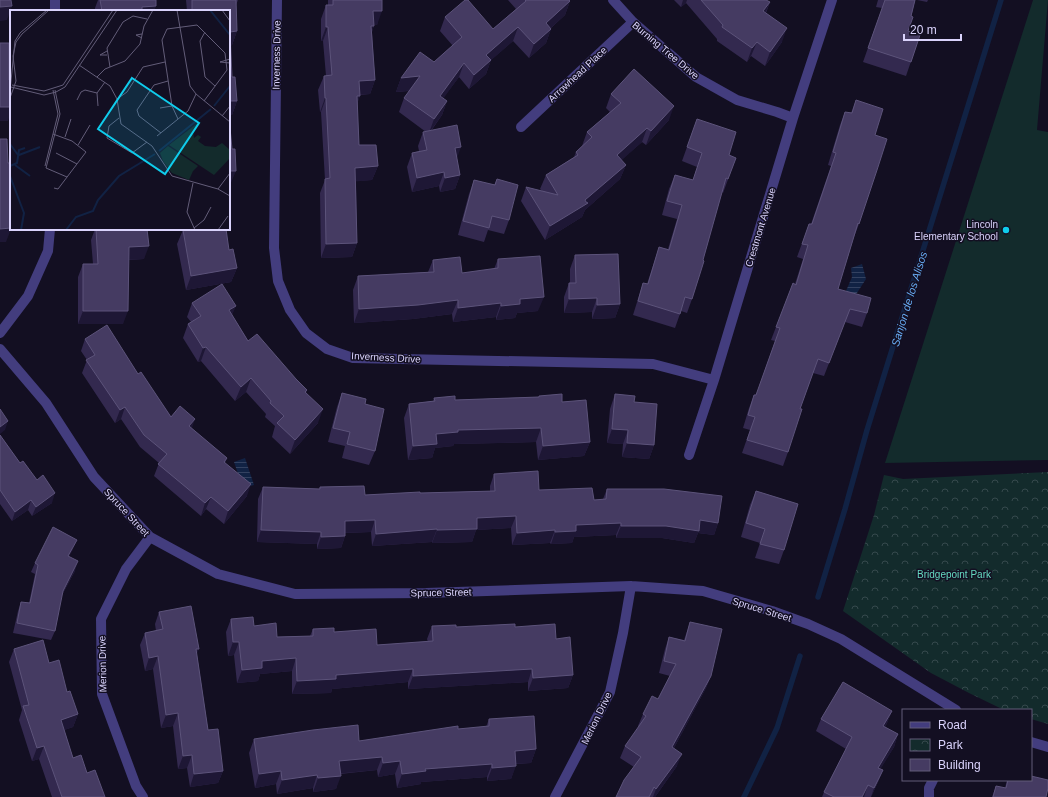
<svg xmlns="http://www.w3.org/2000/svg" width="1048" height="797" viewBox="0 0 1048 797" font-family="Helvetica,sans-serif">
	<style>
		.green { fill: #132b2c }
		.park { fill: url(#park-crowns) }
		.water { fill: url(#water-rules) }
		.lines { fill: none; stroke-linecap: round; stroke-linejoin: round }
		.stream { stroke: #124; stroke-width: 5.5 }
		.minor { stroke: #433d7e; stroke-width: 10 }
		.wall { fill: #33294f }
		.shaded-wall { fill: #1e1735 }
		.building { fill: #453b62; stroke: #5c537a }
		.poi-dot { fill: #0fccec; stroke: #130f22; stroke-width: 1.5 }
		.labels { text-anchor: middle; stroke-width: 3; stroke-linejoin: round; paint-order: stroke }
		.street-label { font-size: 10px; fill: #dad3fc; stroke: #130f22 }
		.poi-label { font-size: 10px; fill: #dad3fc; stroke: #130f22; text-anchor: end }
		.park-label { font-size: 10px; fill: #64d8c0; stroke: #130f22 }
		.water-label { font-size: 11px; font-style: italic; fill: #68adf6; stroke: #130f22 }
		.inset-river { fill: none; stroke: #124; stroke-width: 2 }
		.inset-road { fill: none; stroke: #635d79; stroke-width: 1 }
		.view { fill: #0fccec; fill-opacity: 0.15; stroke: #0fccec; stroke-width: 2 }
		.inset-edge { fill: none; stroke: #dad3fc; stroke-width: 2 }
	</style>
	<defs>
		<pattern id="park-crowns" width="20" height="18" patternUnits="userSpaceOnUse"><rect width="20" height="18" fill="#132b2c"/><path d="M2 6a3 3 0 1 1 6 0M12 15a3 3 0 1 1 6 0" fill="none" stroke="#35494c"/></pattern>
		<pattern id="water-rules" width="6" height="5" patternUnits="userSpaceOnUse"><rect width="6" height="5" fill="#124"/><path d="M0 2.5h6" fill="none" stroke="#334160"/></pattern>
	</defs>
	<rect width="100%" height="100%" fill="#130f22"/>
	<path class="green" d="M 1033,0 L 1048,0 L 1037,130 L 1048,132 L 1048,460 L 885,463 Z"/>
	<path class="park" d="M 1048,472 L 1048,724 L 1031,719 L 1031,710 L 1006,710 L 1002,709 L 969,693 L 931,673 L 843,611 L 874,515 L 884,475 L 903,479 Z"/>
	<path class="water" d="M 862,264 L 866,279 L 855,296 L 846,291 L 852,277 L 851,268 Z
		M 245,458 L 254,485 L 243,488 L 234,462 Z"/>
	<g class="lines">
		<path class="stream" d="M 818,597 L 845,509 L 867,430 L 1001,0
			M 744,797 L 777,728 L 800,656"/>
		<path class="minor" d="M 277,0 L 274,248 L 278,281 L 290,310 L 306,333 L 327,349 L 353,358 L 653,364 L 714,380
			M 613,0 L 633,22 L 696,77 L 737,100 L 777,112 L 793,118
			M 55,11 L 55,0
			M 521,127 L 633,22
			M 0,333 L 28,296 L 48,251 L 50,229
			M 0,349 L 46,403 L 94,477 L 150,537 L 218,574 L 295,594 L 426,593 L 631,586 L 703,591 L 772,611 L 808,624 L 841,639 L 956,710
			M 689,455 L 714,380 L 793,118 L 832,0
			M 1031,742 L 1048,747
			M 143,797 L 136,786 L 102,694 L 101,619 L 126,569 L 150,537
			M 555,797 L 610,692 L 623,633 L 631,586
			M 929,797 L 929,788 L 933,780"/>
	</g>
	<path class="wall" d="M 98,0 L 156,0 L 154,11 L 95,11 L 95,8 Z
		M 186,0 L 238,0 L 236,5 L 237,31 L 232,45 L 230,46 L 232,77 L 237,101 L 232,115 L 229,11 L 187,11 Z
		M 328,0 L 382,0 L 377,25 L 374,25 L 372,32 L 375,80 L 370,94 L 360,95 L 357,104 L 359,145 L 378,166 L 372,180 L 356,181 L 357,243 L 352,257 L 321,258 L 320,193 L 325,180 L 321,112 L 320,112 L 318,90 L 324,76 L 326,76 L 323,41 L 321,41 L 321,19 L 326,5 L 328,5 Z
		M 508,0 L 569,0 L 570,1 L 565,15 L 551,28 L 551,29 L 546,43 L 529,58 L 513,41 L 491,60 L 486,74 L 469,89 L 459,77 L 443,98 L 447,101 L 442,115 L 431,131 L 457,159 L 460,175 L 455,189 L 440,192 L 439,186 L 412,192 L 407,167 L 412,153 L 419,151 L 418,146 L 423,132 L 426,132 L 399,112 L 404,98 L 409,91 L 396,92 L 401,78 L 434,62 L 453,46 L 440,31 L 445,17 L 493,29 L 516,9 Z
		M 674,0 L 766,0 L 770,2 L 766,13 L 782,42 L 765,66 L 751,56 L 747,62 L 717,41 L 717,39 L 686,3 L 681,7 Z
		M 878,0 L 915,0 L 908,31 L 920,35 L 906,76 L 863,62 L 882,8 L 876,7 Z
		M 917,0 L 928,0 L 927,2 Z
		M 611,94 L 669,120 L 646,145 L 642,142 L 621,160 L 626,165 L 620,179 L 585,210 L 582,217 L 545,240 L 521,201 L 526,187 L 542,191 L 540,189 L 546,175 L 574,157 L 576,152 L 582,146 L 587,132 L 610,112 L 606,108 Z
		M 856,100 L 875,135 L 859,224 L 854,237 L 838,289 L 867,313 L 862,327 L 845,322 L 824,376 L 813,373 L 800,409 L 788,452 L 783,466 L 742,453 L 750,430 L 743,428 L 749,408 L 754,395 L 756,395 L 775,341 L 771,340 L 793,283 L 795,284 L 803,259 L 797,257 L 809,224 L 811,224 L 831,166 L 828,165 L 840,125 L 845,112 L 851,113 Z
		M 697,119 L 729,155 L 736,158 L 723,193 L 722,192 L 692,299 L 687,313 L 681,311 L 675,328 L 633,315 L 643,283 L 647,284 L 659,247 L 668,249 L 677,219 L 662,215 L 669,189 L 675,175 L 693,180 L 697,167 L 682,161 Z
		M 497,179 L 509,220 L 504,234 L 488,230 L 484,242 L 458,235 L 469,194 L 474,180 L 494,185 Z
		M 95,229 L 147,229 L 144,259 L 128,260 L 123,324 L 78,324 L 78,277 L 83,264 L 93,264 L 91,240 Z
		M 183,230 L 229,250 L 237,268 L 231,282 L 186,290 L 177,244 Z
		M 575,255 L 620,304 L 615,318 L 592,319 L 592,312 L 564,313 L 564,297 L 569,283 L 570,283 L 570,269 Z
		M 498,259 L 538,311 L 517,313 L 515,318 L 496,320 L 496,317 L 453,322 L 452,314 L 413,319 L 354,323 L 353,290 L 358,276 L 428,272 L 433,260 L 462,273 L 494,269 Z
		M 192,303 L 232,315 L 248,341 L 296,379 L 307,390 L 306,393 L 318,423 L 290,454 L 272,437 L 275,426 L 265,417 L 266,414 L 246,392 L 235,401 L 201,361 L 198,362 L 183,338 L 188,324 L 191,322 L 187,317 Z
		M 85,339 L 138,374 L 171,417 L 192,429 L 227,458 L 225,463 L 247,496 L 224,524 L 206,509 L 201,516 L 154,476 L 159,463 L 140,447 L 121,419 L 115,423 L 82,373 L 87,360 L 81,351 Z
		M 342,393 L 365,404 L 375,451 L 369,465 L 342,458 L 345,446 L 328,442 L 337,407 Z
		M 615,394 L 634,402 L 654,445 L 649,459 L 622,457 L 623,444 L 607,443 L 610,409 Z
		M 539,396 L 562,402 L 590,442 L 584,456 L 538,460 L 536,442 L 454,444 L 453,446 L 435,448 L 432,458 L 408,460 L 404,418 L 409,404 L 433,401 L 434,398 L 455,400 L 539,397 Z
		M 0,435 L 20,463 L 52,503 L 32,516 L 28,510 L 12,521 L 0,504 Z
		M 494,474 L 539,490 L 594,500 L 603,499 L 607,489 L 718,523 L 714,535 L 698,533 L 694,543 L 662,538 L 616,538 L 616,535 L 574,537 L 572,543 L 551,544 L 550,543 L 512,545 L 511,528 L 476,530 L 472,542 L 432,543 L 432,542 L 372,546 L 371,532 L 345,533 L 345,536 L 341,548 L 317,549 L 317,544 L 257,542 L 258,499 L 263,487 L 319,489 L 320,487 L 365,495 L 490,491 L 490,486 Z
		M 756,491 L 784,550 L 779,564 L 755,558 L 760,543 L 741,537 L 750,505 Z
		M 73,549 L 69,556 L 75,571 L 62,595 L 55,631 L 51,640 L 13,633 L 18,611 L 21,602 L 29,603 L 35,574 L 31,572 L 35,563 Z
		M 159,612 L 197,655 L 208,730 L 223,771 L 218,783 L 190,787 L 187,768 L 178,769 L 173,726 L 161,728 L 153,669 L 145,671 L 140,645 L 145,633 L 156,631 L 155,624 Z
		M 231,619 L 254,626 L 277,637 L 310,636 L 313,629 L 334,632 L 377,645 L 428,642 L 427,639 L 432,626 L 456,627 L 515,627 L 556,639 L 573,675 L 568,688 L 528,691 L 528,682 L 408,689 L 408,682 L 332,689 L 331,693 L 292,694 L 292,671 L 260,674 L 258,681 L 237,683 L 234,655 L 228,656 L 226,632 Z
		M 690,622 L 711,676 L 706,688 L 674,748 L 677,766 L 655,797 L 616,797 L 634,767 L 620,758 L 625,746 L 639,727 L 638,726 L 643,714 L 658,699 L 670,676 L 659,673 L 665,649 L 669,637 L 684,640 Z
		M 14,649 L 49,663 L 67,692 L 78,714 L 73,727 L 64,730 L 73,758 L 87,773 L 105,797 L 52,797 L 39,759 L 32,761 L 19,720 L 22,710 L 9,662 Z
		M 892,711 L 887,723 L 885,727 L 898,734 L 894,747 L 880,769 L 883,770 L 878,782 L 871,797 L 822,797 L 824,792 L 846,749 L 816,731 L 821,719 Z
		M 489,719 L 536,749 L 531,763 L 516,764 L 511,779 L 487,781 L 487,777 L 421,782 L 421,784 L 397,788 L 395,774 L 378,777 L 377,770 L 340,774 L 336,789 L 313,792 L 313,788 L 277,794 L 276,784 L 255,788 L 249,753 L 254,739 L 359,741 L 458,729 L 486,727 Z
		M 1007,780 L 1031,780 L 1046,797 L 992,797 L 996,786 L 1005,788 Z"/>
	<path class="shaded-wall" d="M 683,0 L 687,0 L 686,3 L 681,7 Z
		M 570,1 L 565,15 L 541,37 L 546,23 Z
		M 770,2 L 764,16 L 763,11 Z
		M 12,6 L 7,20 L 0,21 L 0,7 Z
		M 156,6 L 154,11 L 141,11 L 142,7 Z
		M 373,11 L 382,11 L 377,25 L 368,25 Z
		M 371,26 L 374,26 L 369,40 Z
		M 326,27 L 328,27 L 323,41 L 321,41 Z
		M 518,27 L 513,41 L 481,69 L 486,55 Z
		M 787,28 L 782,42 L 765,66 L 770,52 Z
		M 551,29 L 546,43 L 529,58 L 534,44 Z
		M 237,31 L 232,45 L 229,46 L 230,32 Z
		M 757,42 L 751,56 L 747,62 L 752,48 Z
		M 491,60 L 486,74 L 469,89 L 474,75 Z
		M 464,63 L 459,77 L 435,110 L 440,96 Z
		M 420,76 L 415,90 L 396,92 L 401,78 Z
		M 375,80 L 370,94 L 354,95 L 359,81 Z
		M 357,96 L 360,96 L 355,110 Z
		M 325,98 L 326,98 L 321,112 L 320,112 Z
		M 229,101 L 237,101 L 232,115 L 229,115 Z
		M 447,101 L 442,115 L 429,133 L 434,119 Z
		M 674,106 L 669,120 L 646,145 L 651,131 Z
		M 0,107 L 11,107 L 11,112 L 8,121 L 0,121 Z
		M 647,128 L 642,142 L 612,169 L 617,155 Z
		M 461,147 L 456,161 L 455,148 Z
		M 626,165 L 620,179 L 585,210 L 582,217 L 545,240 L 550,226 L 585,200 Z
		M 378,166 L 372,180 L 350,182 L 355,168 Z
		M 229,171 L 236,171 L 230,185 L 229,185 Z
		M 444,172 L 439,186 L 412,192 L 417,178 Z
		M 460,175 L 455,189 L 440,192 L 445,178 Z
		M 11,228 L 11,229 L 6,242 L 0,242 L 0,229 Z
		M 357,243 L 352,257 L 321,258 L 326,244 Z
		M 149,246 L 144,259 L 124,260 L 129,247 Z
		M 237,268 L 231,282 L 186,290 L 191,276 Z
		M 544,297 L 538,311 L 517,313 L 515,318 L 496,320 L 501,306 L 520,299 Z
		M 597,298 L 592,312 L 564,313 L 569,299 Z
		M 458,300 L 452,314 L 413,319 L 354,323 L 359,309 Z
		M 501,303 L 496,317 L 453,322 L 458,308 Z
		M 620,304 L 615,318 L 592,319 L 597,305 Z
		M 236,306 L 230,320 L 229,310 Z
		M 83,311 L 128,311 L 123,324 L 78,324 Z
		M 206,347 L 201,361 L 198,362 L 203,348 Z
		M 251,378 L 246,392 L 235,401 L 241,387 Z
		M 125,407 L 121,419 L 115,423 L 120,410 Z
		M 323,409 L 318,423 L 290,454 L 295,440 Z
		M 195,419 L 191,431 L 189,426 Z
		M 8,421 L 5,430 L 0,434 L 0,427 Z
		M 541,428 L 536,442 L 454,444 L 453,446 L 435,448 L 432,458 L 408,460 L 413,446 L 436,434 L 458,430 Z
		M 612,429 L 628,430 L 623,444 L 607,443 Z
		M 590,442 L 584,456 L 538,460 L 543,446 Z
		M 627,443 L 654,445 L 649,459 L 622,457 Z
		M 251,484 L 247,496 L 224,524 L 228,511 Z
		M 55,493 L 52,503 L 32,516 L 36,507 Z
		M 211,497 L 206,509 L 201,516 L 205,503 Z
		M 31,500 L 28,510 L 12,521 L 15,512 Z
		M 516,516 L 511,528 L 476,530 L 472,542 L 432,543 L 437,530 L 477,518 Z
		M 375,520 L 371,532 L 340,533 L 345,521 Z
		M 700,520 L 718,523 L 714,535 L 698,533 L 694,543 L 662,538 L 616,538 L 621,526 Z
		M 621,523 L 616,535 L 574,537 L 572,543 L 551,544 L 555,532 L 576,525 Z
		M 437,529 L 432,542 L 372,546 L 376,534 Z
		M 261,530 L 321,532 L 317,544 L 257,542 Z
		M 555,530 L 550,543 L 512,545 L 517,533 Z
		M 345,536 L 341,548 L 317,549 L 321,537 Z
		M 77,540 L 73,549 L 65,565 L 68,556 Z
		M 78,561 L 75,571 L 59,600 L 63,591 Z
		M 233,642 L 239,642 L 234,655 L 228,656 Z
		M 196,649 L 199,649 L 194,661 Z
		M 158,656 L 153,669 L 145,671 L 149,658 Z
		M 296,658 L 292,671 L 260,674 L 258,681 L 237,683 L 242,670 L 262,661 Z
		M 413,669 L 408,682 L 332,689 L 331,693 L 292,694 L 297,681 L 336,675 Z
		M 532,669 L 528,682 L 408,689 L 413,676 Z
		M 573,675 L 568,688 L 528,691 L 533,678 Z
		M 711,676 L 706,688 L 668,759 L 672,747 Z
		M 892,711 L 887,723 L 879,738 L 883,726 Z
		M 178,713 L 173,726 L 161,728 L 166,715 Z
		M 78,714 L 73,727 L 56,733 L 61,720 Z
		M 898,734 L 894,747 L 874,780 L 878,768 Z
		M 44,746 L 39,759 L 32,761 L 37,748 Z
		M 536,749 L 531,763 L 510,764 L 515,751 Z
		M 682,754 L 677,766 L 655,797 L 653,797 L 656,789 Z
		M 192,755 L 187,768 L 178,769 L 183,756 Z
		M 382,757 L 377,770 L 334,774 L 339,761 Z
		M 400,761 L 395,774 L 378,777 L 383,763 Z
		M 492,764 L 487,777 L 421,782 L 421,784 L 397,788 L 402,774 L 425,769 Z
		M 516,766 L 511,779 L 487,781 L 492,768 Z
		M 883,770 L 878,782 L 871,797 L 874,788 Z
		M 223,771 L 218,783 L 190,787 L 194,774 Z
		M 281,771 L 276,784 L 255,788 L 259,774 Z
		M 317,775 L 313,788 L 277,794 L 282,780 Z
		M 341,776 L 336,789 L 313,792 L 318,778 Z
		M 868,785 L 864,797 L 862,797 Z"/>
	<path class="building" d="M 0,0 L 11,0 L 12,6 L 0,7 Z
		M 100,0 L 156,0 L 156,6 L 142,7 L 142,11 L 102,11 Z
		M 192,0 L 236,0 L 237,31 L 230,32 L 232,77 L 235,77 L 237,101 L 229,101 L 229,11 L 192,11 Z
		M 333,0 L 382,0 L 382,11 L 373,11 L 374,26 L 371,26 L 375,80 L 359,81 L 360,96 L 357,96 L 359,145 L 376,145 L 378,166 L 355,168 L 357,243 L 326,244 L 325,179 L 330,178 L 326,98 L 325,98 L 324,76 L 332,75 L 328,27 L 326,27 L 326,5 L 333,5 Z
		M 465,0 L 468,0 L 493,29 L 526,1 L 525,0 L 569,0 L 570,1 L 546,23 L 551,29 L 534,44 L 518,27 L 486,55 L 491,60 L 474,75 L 464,63 L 440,96 L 447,101 L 434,119 L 404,98 L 420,76 L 401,78 L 420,52 L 434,62 L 462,37 L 445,17 Z
		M 701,0 L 766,0 L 770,2 L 763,11 L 787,28 L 770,52 L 757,42 L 752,48 L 722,27 L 723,25 Z
		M 885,0 L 915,0 L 911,16 L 913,17 L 908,31 L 920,35 L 911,62 L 868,48 Z
		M 0,43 L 9,43 L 9,80 L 11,80 L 11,107 L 0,107 Z
		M 634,69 L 674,106 L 651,131 L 647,128 L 617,155 L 626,165 L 585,200 L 586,202 L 588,203 L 550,226 L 526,187 L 558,195 L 546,175 L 578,155 L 576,152 L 592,137 L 587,132 L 621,103 L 611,94 Z
		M 856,100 L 883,109 L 875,135 L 887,139 L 877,170 L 859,224 L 858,223 L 838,289 L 871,298 L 867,313 L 850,309 L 829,363 L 818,359 L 800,409 L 802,409 L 788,452 L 747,440 L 755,417 L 748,415 L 754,395 L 756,395 L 780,328 L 776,327 L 793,283 L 796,285 L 808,245 L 802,244 L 809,224 L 812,224 L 836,153 L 833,152 L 845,112 L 852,113 Z
		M 229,117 L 232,149 L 235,149 L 236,171 L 229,171 Z
		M 697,119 L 736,132 L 729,155 L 736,158 L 728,179 L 726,178 L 703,260 L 704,261 L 692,299 L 685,297 L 680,314 L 638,301 L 643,283 L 648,284 L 659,247 L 669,250 L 682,205 L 667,201 L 675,175 L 693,180 L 702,153 L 687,147 Z
		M 457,125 L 461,147 L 455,148 L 460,175 L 445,178 L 444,172 L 417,178 L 412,153 L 427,150 L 423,132 Z
		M 0,139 L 7,139 L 8,163 L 11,163 L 11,186 L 10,186 L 11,228 L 0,229 Z
		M 497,179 L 518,185 L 509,220 L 492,216 L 489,228 L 463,221 L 474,180 L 495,185 Z
		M 96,229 L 147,229 L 149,246 L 129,247 L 128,311 L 83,311 L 83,264 L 98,264 Z
		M 186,229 L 226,229 L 229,250 L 233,249 L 237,268 L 191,276 L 183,230 Z
		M 618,254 L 620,304 L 597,305 L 597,298 L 569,299 L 569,283 L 576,283 L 575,255 Z
		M 540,256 L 544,297 L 520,299 L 520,304 L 501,306 L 501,303 L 458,308 L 458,300 L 418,305 L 359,309 L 358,276 L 434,272 L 433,260 L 460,257 L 462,273 L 498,268 L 498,259 Z
		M 222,284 L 236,306 L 229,310 L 248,341 L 257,334 L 296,379 L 307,390 L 305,392 L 323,409 L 295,440 L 277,423 L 284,416 L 270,403 L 271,401 L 251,378 L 241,387 L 206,347 L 203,348 L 188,324 L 201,316 L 192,303 Z
		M 107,325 L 138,374 L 141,372 L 171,417 L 180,406 L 195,419 L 189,426 L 227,458 L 224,462 L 251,484 L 228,511 L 211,497 L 205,503 L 158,464 L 167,454 L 144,435 L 125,407 L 120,410 L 86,360 L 95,355 L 85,339 Z
		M 342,393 L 366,399 L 365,404 L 384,409 L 375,451 L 347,444 L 350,432 L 333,428 Z
		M 562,394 L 562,402 L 586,400 L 590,442 L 543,446 L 541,428 L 458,430 L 458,432 L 436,434 L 437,444 L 413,446 L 409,404 L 435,401 L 434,398 L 455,396 L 455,400 L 539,397 L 539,396 Z
		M 615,394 L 635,396 L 634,402 L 657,404 L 654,445 L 627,443 L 628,430 L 612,429 Z
		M 0,409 L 8,421 L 0,427 Z
		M 0,435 L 20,463 L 23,461 L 37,480 L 43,475 L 55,493 L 36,507 L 31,500 L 15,512 L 0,490 Z
		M 538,471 L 539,490 L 592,488 L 594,500 L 606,499 L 607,489 L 664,489 L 722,496 L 718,523 L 700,520 L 699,531 L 666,526 L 621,526 L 621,523 L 576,525 L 576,531 L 555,532 L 555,530 L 517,533 L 516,516 L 477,518 L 477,529 L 437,530 L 437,529 L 376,534 L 375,520 L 345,521 L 345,536 L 321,537 L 321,532 L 261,530 L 263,487 L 320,489 L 320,487 L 364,486 L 365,495 L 420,492 L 420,493 L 495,491 L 494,474 Z
		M 756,491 L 798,504 L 784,550 L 760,544 L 765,529 L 746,523 Z
		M 53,527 L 77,540 L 68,556 L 78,561 L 63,591 L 55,631 L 17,623 L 21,602 L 30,603 L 38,565 L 35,563 Z
		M 191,606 L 199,649 L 196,649 L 208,730 L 218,729 L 223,771 L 194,774 L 192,755 L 183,756 L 178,713 L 166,715 L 158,656 L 149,658 L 145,633 L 163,629 L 159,612 Z
		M 253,617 L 254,626 L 276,623 L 277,637 L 313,636 L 313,629 L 334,628 L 334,632 L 376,629 L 377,645 L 433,641 L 432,626 L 456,625 L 456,627 L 515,624 L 515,627 L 555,624 L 556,639 L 570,637 L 573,675 L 533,678 L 532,669 L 413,676 L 413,669 L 336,675 L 336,679 L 297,681 L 296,658 L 262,661 L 262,668 L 242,670 L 239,642 L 233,642 L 231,619 Z
		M 690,622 L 722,629 L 711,676 L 672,747 L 682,754 L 656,789 L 654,787 L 649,797 L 616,797 L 624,780 L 641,757 L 625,746 L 646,716 L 643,714 L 652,696 L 658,699 L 676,664 L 664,661 L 669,637 L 685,641 Z
		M 43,640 L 49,663 L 59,660 L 67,692 L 70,691 L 78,714 L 61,720 L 73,758 L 81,755 L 87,773 L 95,770 L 105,797 L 62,797 L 44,746 L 37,748 L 23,706 L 29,705 L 14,649 Z
		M 843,682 L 892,711 L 883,726 L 898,734 L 878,768 L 883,770 L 874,788 L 868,785 L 862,797 L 834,797 L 824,792 L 852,737 L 821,719 Z
		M 534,716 L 536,749 L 515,751 L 516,766 L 492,768 L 492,764 L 425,769 L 426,771 L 402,774 L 400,761 L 383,763 L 382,757 L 339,761 L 341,776 L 318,778 L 317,775 L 282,780 L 281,771 L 259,774 L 254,739 L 313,730 L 358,725 L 359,741 L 458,726 L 458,729 L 489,726 L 489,719 Z
		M 1031,776 L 1048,780 L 1048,788 L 1046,797 L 993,797 L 996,786 L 1006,788 L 1008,780 L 1031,780 Z"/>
	<circle class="poi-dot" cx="1006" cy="230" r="4"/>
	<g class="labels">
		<g class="street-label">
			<text transform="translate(666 50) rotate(40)" y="4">Burning Tree Drive</text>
			<text transform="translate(276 55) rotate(-89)" y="4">Inverness Drive</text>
			<text transform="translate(577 74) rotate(-43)" y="4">Arrowhead Place</text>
			<text transform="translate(760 227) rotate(-73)" y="4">Crestmont Avenue</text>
			<text transform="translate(386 357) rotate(3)" y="4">Inverness Drive</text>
			<text transform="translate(127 512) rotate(47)" y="4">Spruce Street</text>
			<text transform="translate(441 592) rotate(-1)" y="4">Spruce Street</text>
			<text transform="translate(762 609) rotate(17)" y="4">Spruce Street</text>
			<text transform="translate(102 664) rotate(-91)" y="4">Merion Drive</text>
			<text transform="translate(596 718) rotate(-64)" y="4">Merion Drive</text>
		</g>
		<g class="poi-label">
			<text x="998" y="228">Lincoln<tspan x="998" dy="12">Elementary School</tspan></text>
		</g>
		<g class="park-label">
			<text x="954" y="578">Bridgepoint Park</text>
		</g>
		<g class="water-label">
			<text transform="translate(909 299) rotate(-73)" y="4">Sanjon de los Alisos</text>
		</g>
	</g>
	<g transform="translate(10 10)">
		<rect width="220" height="220" fill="#130f22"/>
		<path d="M 189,112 L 183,121 L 184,128 L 188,125 L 191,127 L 188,131 L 195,136 L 206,137 L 212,133 L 220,140 L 220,148 L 204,165 L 159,135 Z" fill="#132b2c"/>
		<path d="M 158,136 L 188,156 L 183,161 L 179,170 L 162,163 L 153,151 L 150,143 Z" fill="#132b2c"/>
		<path class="inset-river" d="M 200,0 L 220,25M 204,96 L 220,76M 0,134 L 8,145M 149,141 L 201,99M 9,145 L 30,137M 5,155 L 20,166M 0,156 L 7,153 L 9,140 L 15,138M 0,166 L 14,203 L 11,220M 56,220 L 66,207 L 83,201 L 88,190 L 109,166 L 145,144"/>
		<path class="inset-road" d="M 167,0 L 180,76 L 186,84 L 220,112M 212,0 L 220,11M 195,22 L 190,31 L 195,67 L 205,76M 132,28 L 126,25 L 132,24M 97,41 L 90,45 L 97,45M 220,49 L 210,52 L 220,53M 69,55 L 100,76 L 107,89 L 111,114 L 142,136 L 162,166 L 208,179 L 220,186M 100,57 L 97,38 L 113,12 L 123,6 L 137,9M 87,67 L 95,59 L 115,51 L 130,34 L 134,16 L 143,0M 2,75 L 34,81 L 53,75 L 103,0M 1,77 L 34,85 L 46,82 L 55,77 L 107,0M 0,81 L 5,31 L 10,23 L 37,0M 0,88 L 6,71 L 3,46 L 6,32 L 12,24 L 39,0M 107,89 L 117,82 L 133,57 L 155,52M 67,90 L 71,82 L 75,80 L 87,83M 88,96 L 87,83 L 95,72M 150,98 L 162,96M 212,106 L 220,96M 109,108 L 99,116 L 97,128 L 122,143 L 137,132M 168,109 L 162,96 L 152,30 L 157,19 L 187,15 L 215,43 L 217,60 L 194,91M 151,123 L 129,106 L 127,100 L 144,75 L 158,71M 43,124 L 62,131 L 76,142 L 48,179 L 44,178M 147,126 L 178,101 L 186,84M 55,127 L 61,109M 68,135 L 80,115M 46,143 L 67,154M 35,156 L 48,104 L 43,80M 36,158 L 50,104 L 45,80M 36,158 L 57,167M 183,173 L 177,202 L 185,220M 208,179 L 220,163M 184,218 L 194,210 L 201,197M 208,220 L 218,206"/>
		<path class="view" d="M 122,68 L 189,113 L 155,164 L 88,119 Z"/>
		<rect width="220" height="220" class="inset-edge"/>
	</g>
	<rect x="902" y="709" width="130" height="72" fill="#130f22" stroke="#635d79"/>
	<rect x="910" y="722" width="20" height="6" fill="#433d7e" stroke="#635d79"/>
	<text x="938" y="729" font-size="12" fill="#dad3fc">Road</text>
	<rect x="910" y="739" width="20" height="12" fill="url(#park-crowns)" stroke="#635d79"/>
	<text x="938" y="749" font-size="12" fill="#dad3fc">Park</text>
	<rect x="910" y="759" width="20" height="12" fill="#453b62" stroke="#635d79"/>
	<text x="938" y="769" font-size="12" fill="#dad3fc">Building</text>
	<path d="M904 34v6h57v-6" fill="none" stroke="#dad3fc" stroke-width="2"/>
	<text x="910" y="34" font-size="12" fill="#dad3fc" stroke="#130f22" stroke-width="3" paint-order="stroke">20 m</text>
</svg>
